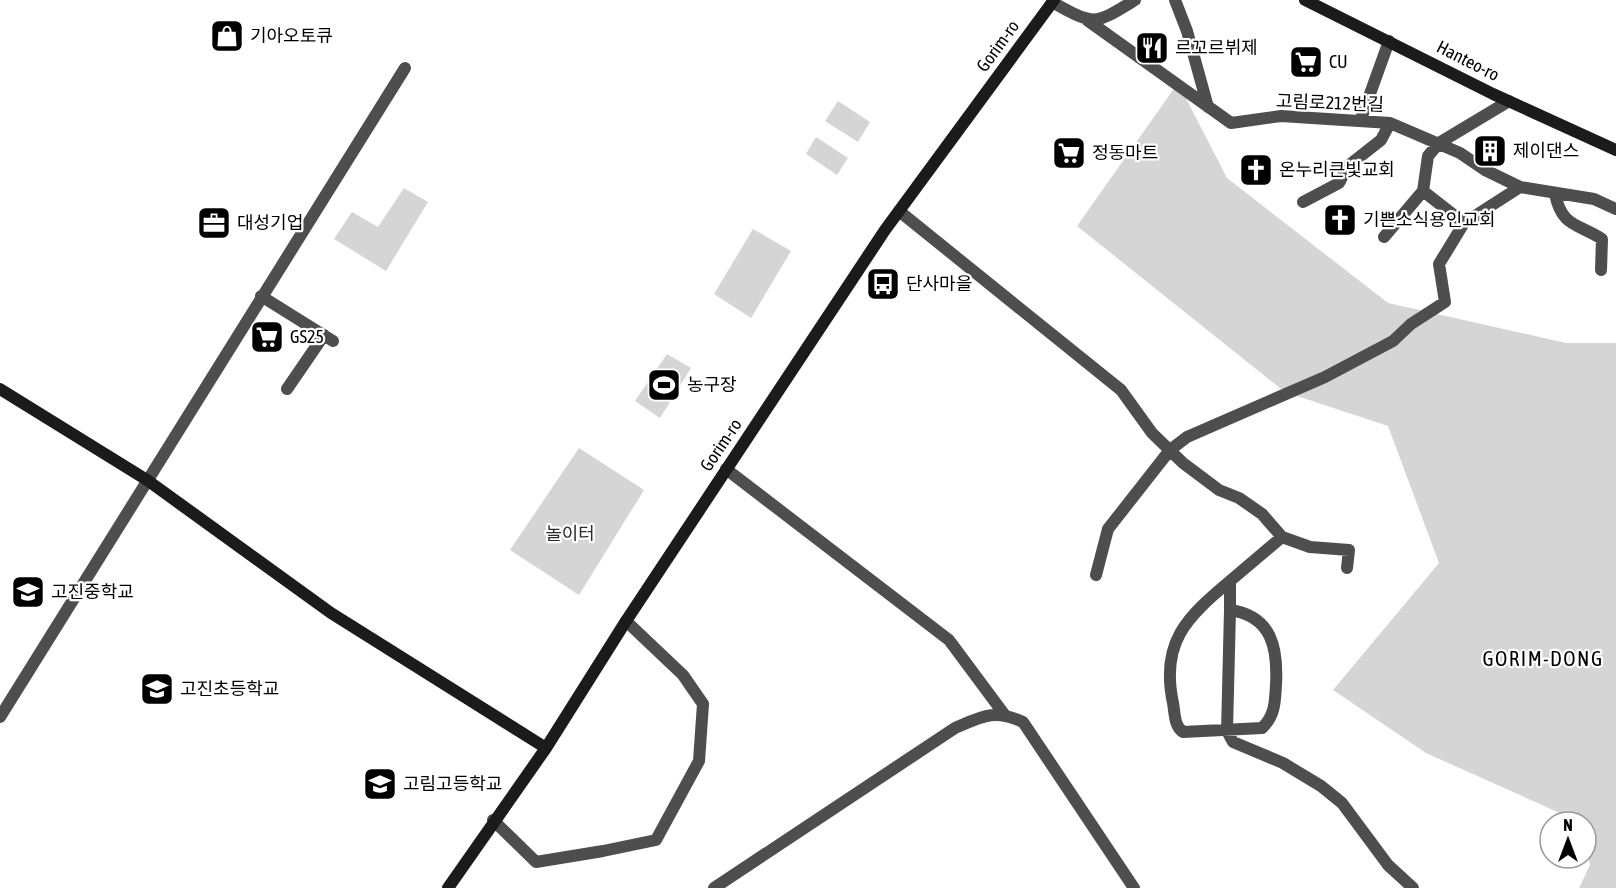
<svg xmlns="http://www.w3.org/2000/svg" width="1616" height="888" viewBox="0 0 1616 888" font-family="'Asap Condensed','Noto Sans KR',sans-serif">
	<style>
		.green { fill: #d5d5d5 }
		.lines { fill: none; stroke-linecap: round; stroke-linejoin: round }
		.street { stroke: #4e4e4e; stroke-width: 12 }
		.secondary { stroke: #1b1b1b; stroke-width: 12 }
		.labels { text-anchor: middle; stroke-width: 4.5; stroke-linejoin: round; paint-order: stroke }
		.poi-label { font-size: 18px; fill: #000; stroke: #fff; text-anchor: start }
		.street-label { font-size: 18px; fill: #000; stroke: #fff }
		.park-label { font-size: 18px; fill: #2c2c2c; stroke: #fff }
		.quarter-label { font-size: 21px; letter-spacing: 1.5px; fill: #000; stroke: #fff }
	</style>
	<rect width="100%" height="100%" fill="#fff"/>
	<path class="green" d="M 1178,83 L 1227,178 L 1388,303 L 1566,343 L 1616,343 L 1616,888 L 1579,888 L 1590,865 L 1586,849 L 1586,822 L 1580,822 L 1426,753 L 1333,690 L 1439,563 L 1388,426 L 1285,392 L 1077,226 Z
		M 838,101 L 870,122 L 858,142 L 825,121 Z
		M 816,137 L 848,158 L 837,175 L 806,154 Z
		M 404,188 L 428,202 L 386,271 L 334,239 L 352,212 L 378,227 Z
		M 753,229 L 791,251 L 751,318 L 714,294 Z
		M 667,354 L 691,368 L 660,418 L 635,401 Z
		M 579,448 L 644,490 L 579,595 L 510,550 Z"/>
	<g class="lines">
		<path class="street" d="M 1175,0 L 1187,31 L 1208,107
			M 1052,2 C 1095,26 1094,25 1135,0
			M 1087,20 L 1231,123 L 1281,116 L 1390,123 L 1460,153 L 1485,170 L 1520,187 L 1594,199 L 1616,209
			M 1361,119 L 1389,41
			M 1423,191 L 1464,223 L 1520,187
			M 1555,194 C 1562,227 1577,223 1602,239 L 1601,270
			M 1303,202 L 1339,183 L 1348,166 L 1381,140 L 1390,123
			M 899,211 L 1121,390 L 1152,433 L 1183,463 L 1219,490 L 1239,498 L 1262,514 L 1282,537 L 1310,547 L 1349,550 L 1347,568
			M 1384,237 L 1423,191 L 1428,156 L 1439,143 L 1509,101
			M 261,296 L 333,341
			M 287,389 L 324,335
			M 726,469 L 949,640 L 1004,714
			M 1096,575 L 1108,529 L 1170,450 L 1187,437 L 1325,377 L 1393,341 L 1411,324 L 1445,302 L 1439,264 L 1464,223
			M 1230,581 C 1187,617 1160,642 1173,703 C 1175,713 1174,726 1183,732 L 1262,728 C 1275,716 1275,702 1276,685 C 1278,648 1272,616 1230,610 L 1230,581 L 1282,537
			M 1230,610 L 1227,731 L 1233,742 L 1283,763 L 1321,786 L 1342,803 L 1388,865 L 1413,888
			M 0,717 L 405,68
			M 493,820 L 536,862 L 603,851 L 656,840 L 699,761 L 703,704 L 683,675 L 626,621
			M 714,888 L 955,728 C 983,716 994,709 1023,722 L 1134,888"/>
		<path class="secondary" d="M 1305,0 L 1493,94 L 1616,150
			M 0,389 L 147,480 L 331,613 L 546,748
			M 448,888 L 546,748 L 626,621 L 885,230 L 1054,0"/>
	</g>
	<defs>
		<symbol id="shop-square" viewBox="-11 -11 22 22"><rect x="-9" y="-9" width="18" height="18" rx="4" fill="#000" stroke="#fff"/><path d="M-5-2.5h2.3a2.7 3.5 0 0 1 5.4 0H5L5.5 6h-11ZM-1.5-2.5h3a1.5 2.3 0 0 0-3 0Z" fill="#fff"/></symbol>
		<symbol id="restaurant-square" viewBox="-11 -11 22 22"><rect x="-9" y="-9" width="18" height="18" rx="4" fill="#000" stroke="#fff"/><path d="M-5-6h1v4h1v-4h1v4h1v-4h1v5L-1.5 .5V6h-2V.5L-5-1ZM5-6V6H3V1.5H1.5Q1.5-4 5-6Z" fill="#fff"/></symbol>
		<symbol id="supermarket-square" viewBox="-11 -11 22 22"><rect x="-9" y="-9" width="18" height="18" rx="4" fill="#000" stroke="#fff"/><path d="M-6-5.5h2.5l.6 2H6L4.5 2H-2.5L-4.4-4H-6ZM-1.5 3.2a1.3 1.3 0 1 0 .1 0ZM3 3.2a1.3 1.3 0 1 0 .1 0Z" fill="#fff"/></symbol>
		<symbol id="building-square" viewBox="-11 -11 22 22"><rect x="-9" y="-9" width="18" height="18" rx="4" fill="#000" stroke="#fff"/><path d="M-4-6H4V6H1V3H-1V6H-4ZM-2.5-4.3h1.7v1.8h-1.7ZM.8-4.3h1.7v1.8H.8ZM-2.5-1h1.7V.8h-1.7ZM.8-1h1.7V.8H.8Z" fill="#fff"/></symbol>
		<symbol id="church-square" viewBox="-11 -11 22 22"><rect x="-9" y="-9" width="18" height="18" rx="4" fill="#000" stroke="#fff"/><path d="M-1.2-6h2.4v3.5h3.3v2.4h-3.3V6h-2.4V-.1h-3.3v-2.4h3.3Z" fill="#fff"/></symbol>
		<symbol id="office-square" viewBox="-11 -11 22 22"><rect x="-9" y="-9" width="18" height="18" rx="4" fill="#000" stroke="#fff"/><path d="M-6-3h4V-5.5h4V-3h4V5H-6ZM-1-4.5V-3h2v-1.5ZM-6 0V1H6V0Z" fill="#fff"/></symbol>
		<symbol id="bus-square" viewBox="-11 -11 22 22"><rect x="-9" y="-9" width="18" height="18" rx="4" fill="#000" stroke="#fff"/><path d="M-5-6H5V4H4V6H2V4H-2V6H-4V4H-5ZM-3.5-4V0h7V-4ZM-3.5 1.2v1.5H-2V1.2ZM2 1.2v1.5H3.5V1.2Z" fill="#fff"/></symbol>
		<symbol id="stadium-square" viewBox="-11 -11 22 22"><rect x="-9" y="-9" width="18" height="18" rx="4" fill="#000" stroke="#fff"/><path d="M0-5a6.5 5 0 1 0 0 10a6.5 5 0 1 0 0-10ZM-3.5-1.8h7v3.6h-7Z" fill="#fff"/></symbol>
		<symbol id="school-square" viewBox="-11 -11 22 22"><rect x="-9" y="-9" width="18" height="18" rx="4" fill="#000" stroke="#fff"/><path d="M0-5L7-2L0 1L-7-2ZM-4 1L0 2.5L4 1V4Q0 6-4 4Z" fill="#fff"/></symbol>
	</defs>
	<g fill-rule="evenodd">
		<use href="#shop-square" x="208" y="17" width="38" height="38"/>
		<use href="#restaurant-square" x="1133" y="29" width="38" height="38"/>
		<use href="#supermarket-square" x="1287" y="43" width="38" height="38"/>
		<use href="#building-square" x="1471" y="132" width="38" height="38"/>
		<use href="#supermarket-square" x="1050" y="134" width="38" height="38"/>
		<use href="#church-square" x="1237" y="151" width="38" height="38"/>
		<use href="#church-square" x="1321" y="201" width="38" height="38"/>
		<use href="#office-square" x="195" y="204" width="38" height="38"/>
		<use href="#bus-square" x="864" y="265" width="38" height="38"/>
		<use href="#supermarket-square" x="248" y="318" width="38" height="38"/>
		<use href="#stadium-square" x="645" y="366" width="38" height="38"/>
		<use href="#school-square" x="9" y="573" width="38" height="38"/>
		<use href="#school-square" x="138" y="670" width="38" height="38"/>
		<use href="#school-square" x="361" y="765" width="38" height="38"/>
	</g>
	<g class="labels">
		<g class="poi-label">
			<text x="250" y="42">기아오토큐</text>
			<text x="1175" y="54">르꼬르뷔제</text>
			<text x="1329" y="68">CU</text>
			<text x="1513" y="157">제이댄스</text>
			<text x="1092" y="159">정동마트</text>
			<text x="1279" y="176">온누리큰빛교회</text>
			<text x="1363" y="226">기쁜소식용인교회</text>
			<text x="237" y="229">대성기업</text>
			<text x="906" y="290">단사마을</text>
			<text x="290" y="343">GS25</text>
			<text x="687" y="391">농구장</text>
			<text x="51" y="598">고진중학교</text>
			<text x="180" y="695">고진초등학교</text>
			<text x="403" y="790">고림고등학교</text>
		</g>
		<g class="street-label">
			<text transform="translate(998 46) rotate(-54)" y="6">Gorim-ro</text>
			<text transform="translate(1468 61) rotate(27)" y="6">Hanteo-ro</text>
			<text transform="translate(1330 103) rotate(2)" y="6">고림로212번길</text>
			<text transform="translate(721 445) rotate(-56)" y="6">Gorim-ro</text>
		</g>
		<g class="park-label">
			<text x="570" y="540">놀이터</text>
		</g>
		<g class="quarter-label">
			<text x="1543" y="666">GORIM-DONG</text>
		</g>
	</g>
	<g transform="translate(1568 840)"><circle r="28" fill="#ffffff" stroke="#999999" stroke-width="1.5"/>
	<path d="M0-4.5L10 22L0 15L-10 22Z" fill="#000000"/>
	<text y="-9" font-size="16" font-weight="bold" text-anchor="middle" fill="#000000">N</text>
	</g>
</svg>
